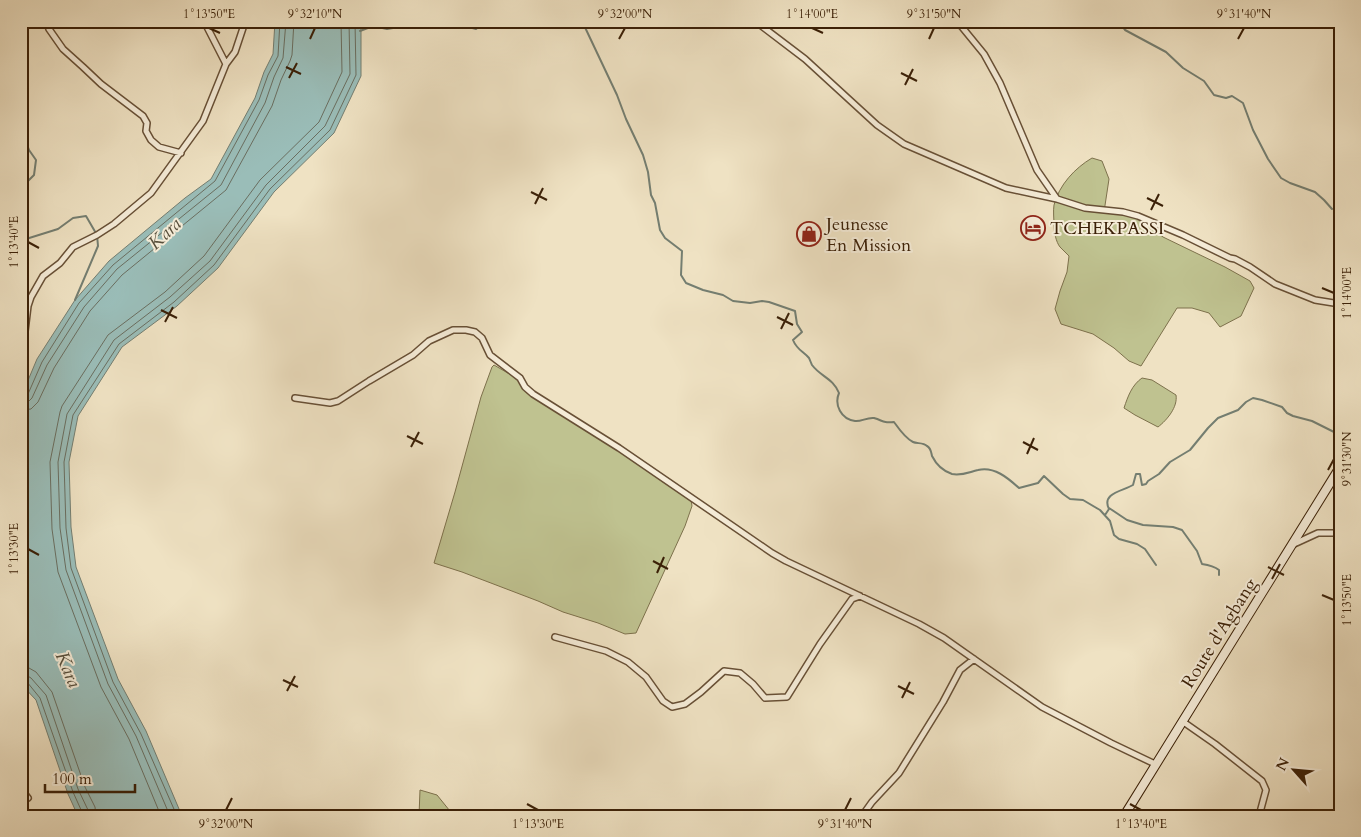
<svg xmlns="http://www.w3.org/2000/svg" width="1361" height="837" viewBox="0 0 1361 837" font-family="Cardo,serif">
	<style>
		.green { fill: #bfc290; stroke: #7d714c }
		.water { fill: #9abdb8; stroke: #747e71 }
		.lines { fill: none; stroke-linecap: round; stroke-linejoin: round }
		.shore { stroke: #6a6e60; stroke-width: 1 }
		.stream { stroke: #747e71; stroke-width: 2 }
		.minor-casing { stroke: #685036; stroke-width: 8 }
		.secondary-casing { stroke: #3b2007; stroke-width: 10 }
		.minor { stroke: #f5ecd8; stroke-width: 5 }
		.secondary { stroke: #f5ecd8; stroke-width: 8 }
		.ticks { fill: none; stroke: #3b2007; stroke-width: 2 }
		.labels { text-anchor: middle; stroke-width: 4; stroke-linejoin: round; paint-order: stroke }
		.poi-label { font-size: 18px; fill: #3b2007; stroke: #f5ecd8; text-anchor: start }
		.street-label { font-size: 18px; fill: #3b2007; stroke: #f5ecd8 }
		.water-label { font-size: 19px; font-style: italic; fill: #584f3c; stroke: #f5ecd8 }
		.neatline { fill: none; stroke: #3b2007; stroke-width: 2 }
		.ticks-label { font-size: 12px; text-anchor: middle; fill: #3b2007 }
	</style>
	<rect width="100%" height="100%" fill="#efe2c3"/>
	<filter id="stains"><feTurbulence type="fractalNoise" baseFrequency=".004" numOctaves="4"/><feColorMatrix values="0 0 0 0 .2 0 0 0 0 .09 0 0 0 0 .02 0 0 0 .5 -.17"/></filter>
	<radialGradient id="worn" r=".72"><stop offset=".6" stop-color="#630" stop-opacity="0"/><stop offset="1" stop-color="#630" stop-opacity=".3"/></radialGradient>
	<path class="green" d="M 1092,158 L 1102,161 L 1109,179 L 1104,212 L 1136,215 L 1151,224 L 1154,230 L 1163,237 L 1225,267 L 1250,281 L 1254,288 L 1241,316 L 1220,327 L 1209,313 L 1192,308 L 1177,308 L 1141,366 L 1129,361 L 1114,348 L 1093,334 L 1061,324 L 1055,309 L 1060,291 L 1067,272 L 1069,256 C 1066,253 1063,250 1060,247 C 1056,242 1054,232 1054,225 C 1054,219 1053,211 1054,205 C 1059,185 1075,168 1092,158 Z
		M 494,365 L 518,379 L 524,388 L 636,461 L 691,500 L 692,506 L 685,526 L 636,633 L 625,634 L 598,623 L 563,612 L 538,601 L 462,572 L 434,563 L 455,492 L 481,397 L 492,367 Z
		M 1142,378 L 1152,380 L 1176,395 C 1178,407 1167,420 1158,427 L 1135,415 L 1124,408 C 1128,396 1132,385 1142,378 Z
		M 420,790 L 437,795 L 454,816 L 419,816 Z"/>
	<path class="water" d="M 275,21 L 360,21 L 361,28 L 361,76 L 334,133 L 274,192 L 218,268 L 177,306 L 122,347 L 78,416 L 69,462 L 71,527 L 76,567 L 118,679 L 146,731 L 182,816 L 78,816 L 68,794 L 36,700 L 21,684 L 21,397 L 37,359 L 75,300 L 109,261 L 185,198 L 211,179 L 255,98 L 264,72 L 273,54 Z"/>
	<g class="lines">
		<path class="shore" d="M 21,397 L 25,396 L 28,394 L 42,362 L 79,303 L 113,265 L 215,181 L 259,100 L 268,75 L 278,56 L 280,21
			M 21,403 L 28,402 L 32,398 L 47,365 L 84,307 L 117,269 L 221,185 L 265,103 L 274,77 L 283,58 L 286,21
			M 21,410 L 31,409 L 38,402 L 54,368 L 90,311 L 122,275 L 226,190 L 272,106 L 281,80 L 290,61 L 292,55 L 294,21
			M 21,667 L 29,668 L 36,672 L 52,692 L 85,787 L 95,807 L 96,816
			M 21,675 L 26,675 L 31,678 L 46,695 L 78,789 L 88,810 L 89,816
			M 21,681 L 27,682 L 40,698 L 73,792 L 82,812 L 82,816
			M 161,816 L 129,739 L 101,687 L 58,572 L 52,529 L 50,462 L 60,412 L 62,406 L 108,335 L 165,292 L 204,256 L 260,180 L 319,122 L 342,72 L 341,21
			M 170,816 L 136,736 L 108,684 L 66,570 L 60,528 L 58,462 L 67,414 L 114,340 L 170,297 L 210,261 L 266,185 L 325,126 L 350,74 L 349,21
			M 177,816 L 141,734 L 113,682 L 71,568 L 66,528 L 64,462 L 73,415 L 119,344 L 174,302 L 214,265 L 270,189 L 330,130 L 356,75 L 355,21"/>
		<path class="stream" d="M 582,21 L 617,95 L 626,119 L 643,155 L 648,172 L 651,195 L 655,203 L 660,230 L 665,238 L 682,251 L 681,275 L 686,283 L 703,290 L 723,295 L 733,301 L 750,303 L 762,301 L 769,302 L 795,311 L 797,324 L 802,332 L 793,340 C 797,350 803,351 809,358 C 810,360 811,363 812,365 C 821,377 833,378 839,393 C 834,405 841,419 855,421 C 861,422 867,417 874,418 C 884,421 882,423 894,422 C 899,429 905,438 913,442 C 917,444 923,442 927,446 C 931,448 931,452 932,456 C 936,464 943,471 952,474 C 962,476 969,472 978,470 C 994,466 1008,478 1019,488 L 1038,483 L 1044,476 L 1063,494 L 1070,499 L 1083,500 L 1100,510 L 1110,521 L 1114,535 L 1119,539 L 1137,544 L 1145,549 L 1156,565
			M 1118,21 L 1125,30 L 1166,52 L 1183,68 L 1204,81 L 1214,95 L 1226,98 L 1232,96 L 1243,103 L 1253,130 L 1268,159 L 1281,178 L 1290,183 L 1315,192 L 1324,200 L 1332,209
			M 360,31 L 373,26 L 387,29 L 411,25 L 440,23 L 454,23 L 476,29 L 486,21
			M 21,128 L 29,150 L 36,160 L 34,175 L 21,188
			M 21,234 L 26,239 L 58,229 L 73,218 L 86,216 L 97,235 L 98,246 L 75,300
			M 1109,508 L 1127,520 L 1143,525 L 1173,527 L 1182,530 L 1197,551 L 1202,564 C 1209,565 1214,566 1219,570 L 1219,575
			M 1105,515 L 1109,509 C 1101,493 1123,491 1133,485 L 1136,474 L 1140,474 L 1142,485 L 1146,484 L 1148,481 L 1159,474 L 1170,462 L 1190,450 L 1208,428 L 1218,418 L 1238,410 L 1246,402 L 1253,398 L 1262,400 L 1282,407 L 1287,413 L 1293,416 L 1312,421 L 1340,435"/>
		<defs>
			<path id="minor" d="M 204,21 L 226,64
				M 755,21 L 805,59 L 877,125 L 904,144 L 1006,188 L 1057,199
				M 957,21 L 984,54 L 1000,83 L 1037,170 L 1057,199 L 1085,208 L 1123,212 L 1138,216 L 1183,235 L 1230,258 L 1235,259 L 1250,267 L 1275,284 L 1315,300 L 1340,304
				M 49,29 L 63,49 L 83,67 L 101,84 L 143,116 L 147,123 L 146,131 L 151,140 L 159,147 L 181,153
				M 21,340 L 25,331 L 28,306 L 31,297 L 43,276 L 60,263 L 73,247 L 97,235 L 114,224 L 151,193 L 203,121 L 226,64 L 235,52 L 243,28 L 244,21
				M 295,398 L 330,403 L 338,401 L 369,381 L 413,355 L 429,341 L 453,330 L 466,330 L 475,332 L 482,338 L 490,355 L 520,378 L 525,387 L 533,394 L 619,448 L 772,553 L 786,561 L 919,624 L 944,638 L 1042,707 L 1111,743 L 1155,764
				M 1294,544 L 1318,533 L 1340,533
				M 555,637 L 606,651 L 628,662 L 646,677 L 663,701 L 672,707 L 685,704 L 701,692 L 724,671 L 740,673 L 753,684 L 765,698 L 787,697 L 820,644 L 852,599 L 860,596
				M 1182,721 L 1215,744 L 1262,781 L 1266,790 L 1259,816
				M 21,789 L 28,798
				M 862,816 L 872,802 L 899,773 L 943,702 L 960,670 L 974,659"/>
			<path id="secondary" d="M 1124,816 L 1340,467"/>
		</defs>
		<use href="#minor" class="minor-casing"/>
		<use href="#secondary" class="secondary-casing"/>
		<use href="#minor" class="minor"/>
		<use href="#secondary" class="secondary"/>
	</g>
	<path class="ticks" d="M 209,28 L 220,33M 812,28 L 823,33M 310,39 L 315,28M 619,39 L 625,28M 929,39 L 934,28M 1238,39 L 1244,28M 286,67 L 301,74M 901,73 L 917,81M 289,78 L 297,63M 905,85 L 913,69M 531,192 L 547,200M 1147,198 L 1163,206M 535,204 L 543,188M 1151,210 L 1159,194M 28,242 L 39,248M 1322,288 L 1334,293M 161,310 L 177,318M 777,317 L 793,325M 165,322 L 173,307M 781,329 L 789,313M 407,436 L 423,444M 1023,442 L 1038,450M 411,447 L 419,432M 1027,454 L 1034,438M 1328,470 L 1334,459M 28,549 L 39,555M 653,561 L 668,569M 1268,567 L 1284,575M 657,573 L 664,557M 1272,579 L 1280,564M 1322,595 L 1334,600M 283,680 L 298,687M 898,686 L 914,694M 287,691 L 295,676M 902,698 L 910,682M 527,804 L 538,810M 1130,804 L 1141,810M 226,810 L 232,798M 845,810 L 851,798"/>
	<defs>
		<symbol id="hotel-ring" viewBox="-11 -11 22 22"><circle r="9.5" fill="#f5ecd8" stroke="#8f2418" stroke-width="1.5"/><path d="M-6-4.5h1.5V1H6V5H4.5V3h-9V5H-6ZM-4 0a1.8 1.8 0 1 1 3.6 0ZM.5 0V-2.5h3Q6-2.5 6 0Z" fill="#8f2418"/></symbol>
		<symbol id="shop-ring" viewBox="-11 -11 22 22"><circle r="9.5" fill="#f5ecd8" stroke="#8f2418" stroke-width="1.5"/><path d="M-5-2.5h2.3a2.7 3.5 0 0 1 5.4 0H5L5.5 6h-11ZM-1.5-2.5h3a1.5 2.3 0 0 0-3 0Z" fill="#8f2418"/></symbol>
	</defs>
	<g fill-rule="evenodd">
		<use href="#hotel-ring" x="1019" y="214" width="28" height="28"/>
		<use href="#shop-ring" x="795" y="220" width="28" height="28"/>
	</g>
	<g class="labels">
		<g class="poi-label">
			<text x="826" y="230">Jeunesse<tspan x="826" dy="21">En Mission</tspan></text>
			<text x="1050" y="234">TCHEKPASSI</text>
		</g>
		<g class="street-label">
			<text transform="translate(1219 633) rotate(-58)" y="6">Route d'Agbang</text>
		</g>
		<g class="water-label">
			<text transform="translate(164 233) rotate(-43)" y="7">Kara</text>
			<text transform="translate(69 669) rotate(67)" y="7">Kara</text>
		</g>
	</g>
	<rect width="1361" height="837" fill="none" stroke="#efe2c3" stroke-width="55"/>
	<g transform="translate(1294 770) rotate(297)" stroke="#f5ecd8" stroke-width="4" paint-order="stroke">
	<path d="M0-4L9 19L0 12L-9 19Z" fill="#3b2007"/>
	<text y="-8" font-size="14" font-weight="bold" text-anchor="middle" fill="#3b2007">N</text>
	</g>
	<path d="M45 784v8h90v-8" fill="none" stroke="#3b2007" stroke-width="2.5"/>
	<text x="52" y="784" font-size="15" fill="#3b2007" stroke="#f5ecd8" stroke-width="4" paint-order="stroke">100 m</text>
	<rect x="28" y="28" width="1306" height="782" class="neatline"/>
	<g class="ticks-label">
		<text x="209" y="18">1°13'50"E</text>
		<text x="315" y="18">9°32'10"N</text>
		<text x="625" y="18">9°32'00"N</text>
		<text x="812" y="18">1°14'00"E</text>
		<text x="934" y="18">9°31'50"N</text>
		<text x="1244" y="18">9°31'40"N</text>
		<text transform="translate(14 242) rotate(-90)" y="4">1°13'40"E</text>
		<text transform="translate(1347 293) rotate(-90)" y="4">1°14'00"E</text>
		<text transform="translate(1347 459) rotate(-90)" y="4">9°31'30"N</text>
		<text transform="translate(14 549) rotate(-90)" y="4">1°13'30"E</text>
		<text transform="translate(1347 600) rotate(-90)" y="4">1°13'50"E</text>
		<text x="226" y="828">9°32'00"N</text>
		<text x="538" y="828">1°13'30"E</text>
		<text x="845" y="828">9°31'40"N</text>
		<text x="1141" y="828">1°13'40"E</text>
	</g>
	<rect width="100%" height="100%" filter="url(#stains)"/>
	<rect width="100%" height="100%" fill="url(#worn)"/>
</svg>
